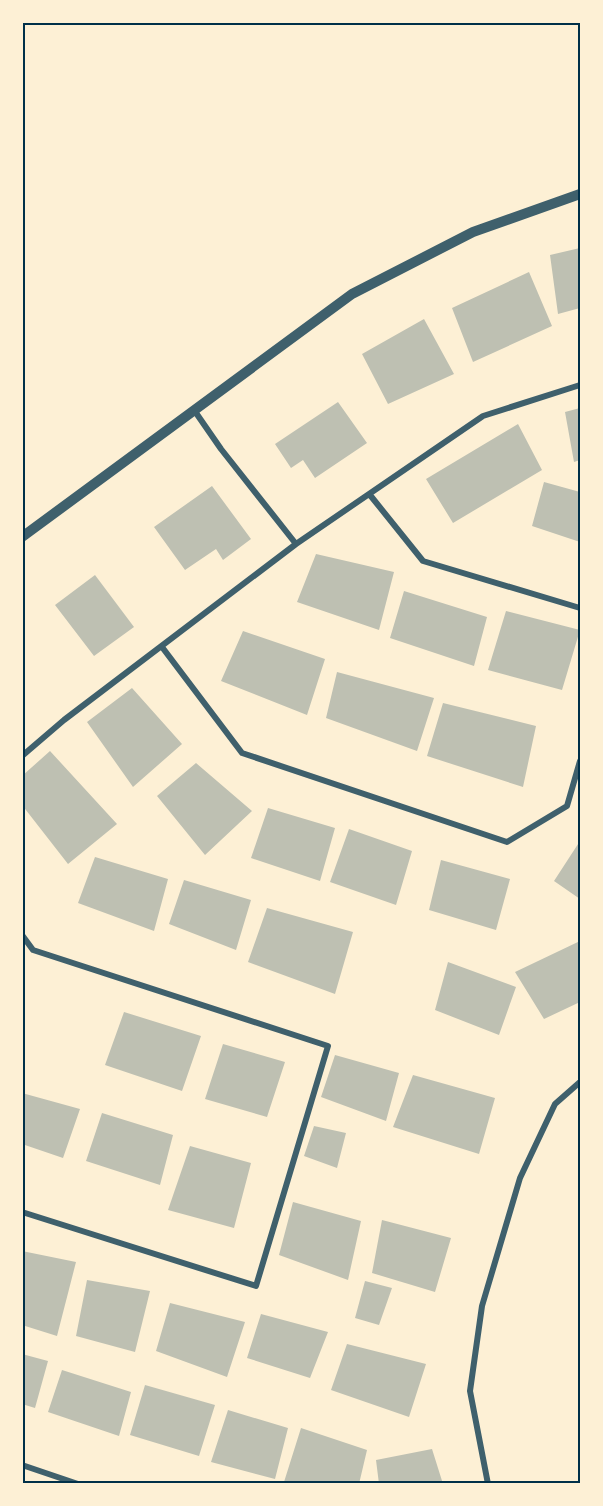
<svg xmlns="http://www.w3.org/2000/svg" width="603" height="1506" viewBox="0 0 603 1506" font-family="'IBM Plex Sans',sans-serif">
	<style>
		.building { fill: #bec0b2 }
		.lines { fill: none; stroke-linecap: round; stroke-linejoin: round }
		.minor { stroke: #3f606c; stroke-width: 6 }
		.tertiary { stroke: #3f606c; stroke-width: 10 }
		.neatline { fill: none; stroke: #003049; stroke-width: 2 }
	</style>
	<rect width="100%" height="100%" fill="#fdf0d5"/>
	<path class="building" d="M 580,248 L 580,308 L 558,314 L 550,255 Z
		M 529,272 L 552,326 L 473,362 L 452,308 Z
		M 424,319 L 454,374 L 388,404 L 362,354 Z
		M 338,402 L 367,443 L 315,478 L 303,460 L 291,468 L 275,444 Z
		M 580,408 L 580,460 L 574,462 L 565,412 Z
		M 518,424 L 542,470 L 453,523 L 426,479 Z
		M 544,482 L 580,492 L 580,542 L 532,526 Z
		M 212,486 L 251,539 L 223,560 L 216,549 L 185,570 L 154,527 Z
		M 316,554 L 394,572 L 379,630 L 297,602 Z
		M 95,575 L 134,627 L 94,656 L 55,605 Z
		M 404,591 L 487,617 L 474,666 L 390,638 Z
		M 506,611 L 580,630 L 562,690 L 488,670 Z
		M 243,631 L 325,659 L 307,715 L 221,681 Z
		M 337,672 L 434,698 L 417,751 L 326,718 Z
		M 132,688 L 182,744 L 133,787 L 87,722 Z
		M 443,703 L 536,726 L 523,787 L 427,756 Z
		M 50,751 L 117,824 L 68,864 L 22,805 L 22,776 Z
		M 196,763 L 252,811 L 205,855 L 157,796 Z
		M 268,808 L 335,828 L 320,881 L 251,858 Z
		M 349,829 L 412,851 L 396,905 L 330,882 Z
		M 580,841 L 580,899 L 554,881 Z
		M 95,857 L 168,879 L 154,931 L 78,903 Z
		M 441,860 L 510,879 L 496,930 L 429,910 Z
		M 184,880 L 251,900 L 236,950 L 169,924 Z
		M 267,908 L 353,932 L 335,994 L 248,962 Z
		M 580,941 L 580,1002 L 544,1019 L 515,972 Z
		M 448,962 L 516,987 L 499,1035 L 435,1010 Z
		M 124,1012 L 201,1036 L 182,1091 L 105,1065 Z
		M 223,1044 L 285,1062 L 267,1117 L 205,1099 Z
		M 335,1055 L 399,1073 L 386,1121 L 321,1097 Z
		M 413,1075 L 495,1098 L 479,1154 L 393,1127 Z
		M 22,1093 L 80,1109 L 63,1158 L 22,1144 Z
		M 102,1113 L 173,1135 L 160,1185 L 86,1161 Z
		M 314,1126 L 346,1133 L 337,1168 L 304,1156 Z
		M 190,1146 L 251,1163 L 234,1228 L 168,1210 Z
		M 293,1202 L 361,1221 L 348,1280 L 279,1255 Z
		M 382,1220 L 451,1238 L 435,1292 L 372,1273 Z
		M 22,1251 L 76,1262 L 57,1336 L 22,1325 Z
		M 87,1280 L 150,1291 L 135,1352 L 76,1336 Z
		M 365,1281 L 392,1288 L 379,1325 L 355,1318 Z
		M 170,1303 L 245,1322 L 227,1377 L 156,1351 Z
		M 261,1314 L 328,1332 L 310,1378 L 247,1358 Z
		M 347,1344 L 426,1364 L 409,1417 L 331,1390 Z
		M 22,1354 L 48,1361 L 35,1408 L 22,1404 Z
		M 62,1370 L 131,1392 L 119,1436 L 48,1412 Z
		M 145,1385 L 215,1405 L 199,1456 L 130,1435 Z
		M 228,1410 L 288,1428 L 275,1479 L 211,1462 Z
		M 301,1428 L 367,1450 L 359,1484 L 290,1484 L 284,1482 Z
		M 432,1449 L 443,1484 L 379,1484 L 376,1460 Z"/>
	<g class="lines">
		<path class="minor" d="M 194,410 L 221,449 L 296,544
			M 370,495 L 423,561 L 580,608
			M 162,647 L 242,753 L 507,842 L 567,806 L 580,761
			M 22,756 L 64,720 L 296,544 L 483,416 L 580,385
			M 22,935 L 33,950 L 328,1046 L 256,1286 L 22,1212
			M 22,1465 L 78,1484
			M 488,1484 L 470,1391 L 482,1306 L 520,1178 L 555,1104 L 580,1082"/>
		<path class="tertiary" d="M 22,537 L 352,294 L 473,232 L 580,194"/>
	</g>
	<rect width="603" height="1506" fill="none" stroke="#fdf0d5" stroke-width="48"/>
	<rect x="24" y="24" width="555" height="1458" class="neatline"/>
</svg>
